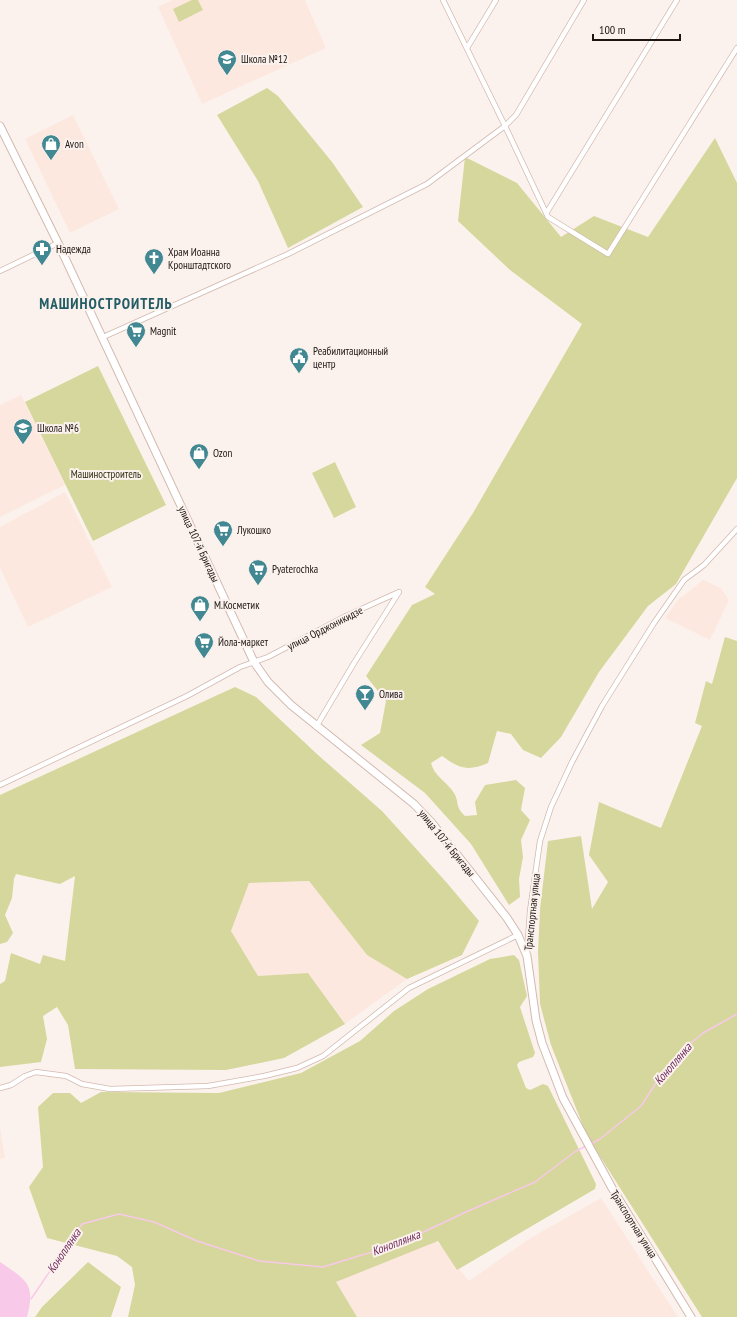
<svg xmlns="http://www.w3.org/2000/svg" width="737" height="1317" viewBox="0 0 737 1317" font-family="'PT Sans Narrow',sans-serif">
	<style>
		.built { fill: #fde8e0 }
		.green { fill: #d5d79c }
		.water { fill: #f8c9e9 }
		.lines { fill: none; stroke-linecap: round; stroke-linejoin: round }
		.stream { stroke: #f8c9e9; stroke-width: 1.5 }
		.street-casing { stroke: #d2b9af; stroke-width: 6 }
		.secondary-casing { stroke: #d2b9af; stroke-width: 9 }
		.street { stroke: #fff; stroke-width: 4.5 }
		.secondary { stroke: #fff; stroke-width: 7 }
		.labels { text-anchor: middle; stroke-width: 4; stroke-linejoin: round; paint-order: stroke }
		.poi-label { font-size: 11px; fill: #1e1512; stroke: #fcf2ed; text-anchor: start }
		.park-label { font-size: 11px; fill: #2f2f12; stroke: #fcf2ed }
		.street-label { font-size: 11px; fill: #1e1512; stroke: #fcf2ed }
		.water-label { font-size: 12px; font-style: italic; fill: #6e2c5e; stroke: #fcf2ed }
		.district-label { font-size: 15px; font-weight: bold; letter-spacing: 1px; fill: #235c64; stroke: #fcf2ed }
	</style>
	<rect width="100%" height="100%" fill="#fcf2ed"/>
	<path class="built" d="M 173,0 L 305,0 L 326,48 L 202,104 L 158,7 Z
		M 73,115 L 119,209 L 70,233 L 25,139 Z
		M 21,395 L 65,485 L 0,517 L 0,405 Z
		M 65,492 L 112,587 L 28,627 L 0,568 L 0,527 Z
		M 703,580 L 721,588 L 729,600 L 710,640 L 665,618 L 680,597 L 682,597 Z
		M 309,881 L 367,955 L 407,979 L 345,1024 L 308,973 L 258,976 L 231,931 L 249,883 Z
		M 0,1127 L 5,1158 L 0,1159 Z
		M 601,1198 L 678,1317 L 357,1317 L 336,1282 L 435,1239 L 469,1281 L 529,1239 Z"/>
	<path class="green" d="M 192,0 L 198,0 L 203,10 L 179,22 L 173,9 Z
		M 267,88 L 278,96 L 332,162 L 363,207 L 288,248 L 258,181 L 217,115 Z
		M 715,138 L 737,183 L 737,478 L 676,584 L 648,606 L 599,672 L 561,737 L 541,758 L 523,750 L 511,734 L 497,731 L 488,763 C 467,772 459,768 442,756 L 431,763 C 434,776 447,782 454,793 C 460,803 454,805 465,816 L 477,815 L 475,802 L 485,785 L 516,780 L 525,788 L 521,810 L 530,820 L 521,840 L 523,857 L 519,879 L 520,897 L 509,905 L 471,844 L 425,793 L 361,745 L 380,733 L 386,701 L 366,676 L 412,605 L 435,594 L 425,587 L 473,513 L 582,324 L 510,270 L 458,221 L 465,157 L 517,183 L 561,237 L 594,216 L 648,237 Z
		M 98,366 L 166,505 L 93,541 L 25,402 Z
		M 335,462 L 356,507 L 334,518 L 312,473 Z
		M 725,637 L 737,641 L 737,1317 L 702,1317 L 587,1136 L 551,1045 L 540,1004 L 538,952 L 540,909 L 548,841 L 581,836 L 592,909 L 608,882 L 589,855 L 599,802 L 661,828 L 702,726 L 695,723 L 706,681 L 712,684 Z
		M 235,687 L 256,697 L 318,755 L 382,811 L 447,883 L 479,921 L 462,955 L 407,979 L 367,955 L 309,881 L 249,883 L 231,931 L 258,976 L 308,973 L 345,1024 L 284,1058 L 226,1070 L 75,1069 L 68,1025 L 57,1007 L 43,1016 L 47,1039 L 41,1062 L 0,1067 L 0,984 L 5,981 L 11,953 L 40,964 L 43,955 L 65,961 L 75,876 L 60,884 L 16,874 L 14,879 L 12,898 L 5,915 L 13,933 L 7,942 L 0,944 L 0,795 Z
		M 514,955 L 519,960 L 527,996 L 520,1007 L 535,1053 L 533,1057 L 519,1062 L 517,1065 L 526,1088 L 530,1090 L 543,1084 L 548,1086 L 596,1184 L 595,1189 L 457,1270 L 438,1241 L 336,1282 L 357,1317 L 128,1317 L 135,1285 L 132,1267 L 117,1256 L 47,1238 L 29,1187 L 43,1167 L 38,1107 L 53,1093 L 70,1093 L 81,1103 L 101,1092 L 219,1093 L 301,1073 L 360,1041 L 394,1011 L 428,989 L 490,959 Z
		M 88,1262 L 121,1287 L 111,1317 L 35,1317 L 42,1307 Z"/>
	<path class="water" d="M 0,1262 C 26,1280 36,1283 27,1317 L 0,1317 Z"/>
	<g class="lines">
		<path class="stream" d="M 591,1144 L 600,1139 L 641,1106 L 656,1083 L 684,1049 L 703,1033 L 737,1014
			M 31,1299 L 82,1224 L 119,1214 L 154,1222 L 197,1241 L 259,1261 L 323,1267 L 398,1244 L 466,1212 L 535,1182 L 576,1151 L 586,1146"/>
		<defs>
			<path id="street" d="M 584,0 L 516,115 L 505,126 L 548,217 L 608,254 L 737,48
				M 467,48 L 496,0
				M 547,212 L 677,0
				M 0,271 L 58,243
				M 101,338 L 288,254 L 427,184 L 505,126 L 443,0
				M 316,727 L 354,663 L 399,592
				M 0,785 L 187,696 L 240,667 L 268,657 L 346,616 L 399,592
				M 527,953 L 530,911 L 540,841 L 551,807 L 572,762 L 602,706 L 654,623 L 684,580 L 704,565 L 737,529
				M 0,1088 L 11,1085 L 25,1076 L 36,1072 L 66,1076 L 82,1084 L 110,1089 L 208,1086 L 264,1076 L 297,1068 L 323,1056 L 409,988 L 518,935"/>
			<path id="secondary" d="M 0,126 L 58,243 L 254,662 L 268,682 L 291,705 L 414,804 L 432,823 L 507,918 L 518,935 L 527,956 L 536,1020 L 542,1043 L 563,1098 L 612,1188 L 691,1317"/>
		</defs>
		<use href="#street" class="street-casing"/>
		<use href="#secondary" class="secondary-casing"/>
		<use href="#street" class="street"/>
		<use href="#secondary" class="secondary"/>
	</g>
	<defs>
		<symbol id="school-pin" viewBox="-11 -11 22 30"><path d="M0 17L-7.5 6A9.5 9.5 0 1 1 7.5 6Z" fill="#428892" stroke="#fcf2ed"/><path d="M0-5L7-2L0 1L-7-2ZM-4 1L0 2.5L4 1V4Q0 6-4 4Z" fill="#fff"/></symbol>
		<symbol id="shop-pin" viewBox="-11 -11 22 30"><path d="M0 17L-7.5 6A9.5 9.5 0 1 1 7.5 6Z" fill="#428892" stroke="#fcf2ed"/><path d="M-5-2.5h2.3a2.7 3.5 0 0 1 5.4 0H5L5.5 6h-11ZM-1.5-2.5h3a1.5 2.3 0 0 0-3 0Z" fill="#fff"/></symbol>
		<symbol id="pharmacy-pin" viewBox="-11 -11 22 30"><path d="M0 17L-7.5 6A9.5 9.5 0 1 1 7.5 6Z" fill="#428892" stroke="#fcf2ed"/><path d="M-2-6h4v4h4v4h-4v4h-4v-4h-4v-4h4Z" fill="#fff"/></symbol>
		<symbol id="church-pin" viewBox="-11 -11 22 30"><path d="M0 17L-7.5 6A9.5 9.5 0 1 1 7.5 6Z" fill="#428892" stroke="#fcf2ed"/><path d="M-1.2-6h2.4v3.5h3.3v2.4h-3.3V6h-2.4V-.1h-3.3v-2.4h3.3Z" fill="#fff"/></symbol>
		<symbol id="supermarket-pin" viewBox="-11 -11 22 30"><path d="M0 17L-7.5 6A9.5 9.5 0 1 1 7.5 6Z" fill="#428892" stroke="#fcf2ed"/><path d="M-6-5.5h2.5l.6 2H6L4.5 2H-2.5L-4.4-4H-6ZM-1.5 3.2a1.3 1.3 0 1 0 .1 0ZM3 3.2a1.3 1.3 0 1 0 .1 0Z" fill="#fff"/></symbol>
		<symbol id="civic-pin" viewBox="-11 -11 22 30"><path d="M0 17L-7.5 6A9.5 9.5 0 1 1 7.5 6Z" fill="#428892" stroke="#fcf2ed"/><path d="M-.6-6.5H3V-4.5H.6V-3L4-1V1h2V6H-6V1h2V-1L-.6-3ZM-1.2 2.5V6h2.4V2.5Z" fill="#fff"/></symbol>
		<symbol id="bar-pin" viewBox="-11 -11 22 30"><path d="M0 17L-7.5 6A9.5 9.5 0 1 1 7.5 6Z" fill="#428892" stroke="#fcf2ed"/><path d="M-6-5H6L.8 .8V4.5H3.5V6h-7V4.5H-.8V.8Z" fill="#fff"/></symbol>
	</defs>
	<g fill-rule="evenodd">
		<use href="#school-pin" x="216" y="48" width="22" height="30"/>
		<use href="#shop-pin" x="40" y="133" width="22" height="30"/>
		<use href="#pharmacy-pin" x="31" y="238" width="22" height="30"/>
		<use href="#church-pin" x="143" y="247" width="22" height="30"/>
		<use href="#supermarket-pin" x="125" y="320" width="22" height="30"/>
		<use href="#civic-pin" x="288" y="346" width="22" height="30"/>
		<use href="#school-pin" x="12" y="417" width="22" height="30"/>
		<use href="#shop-pin" x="188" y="442" width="22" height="30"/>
		<use href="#supermarket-pin" x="212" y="519" width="22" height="30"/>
		<use href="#supermarket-pin" x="247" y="558" width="22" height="30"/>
		<use href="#shop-pin" x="189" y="594" width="22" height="30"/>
		<use href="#supermarket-pin" x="193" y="631" width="22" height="30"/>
		<use href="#bar-pin" x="354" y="683" width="22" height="30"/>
	</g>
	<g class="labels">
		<g class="poi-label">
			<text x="241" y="63">Школа №12</text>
			<text x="65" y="148">Avon</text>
			<text x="56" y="253">Надежда</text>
			<text x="168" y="256">Храм Иоанна<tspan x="168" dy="13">Кронштадтского</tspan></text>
			<text x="150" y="335">Magnit</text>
			<text x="313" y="355">Реабилитационный<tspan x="313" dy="13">центр</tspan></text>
			<text x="37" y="432">Школа №6</text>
			<text x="213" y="457">Ozon</text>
			<text x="237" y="534">Лукошко</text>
			<text x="272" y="573">Pyaterochka</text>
			<text x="214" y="609">М.Косметик</text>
			<text x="218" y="646">Йола-маркет</text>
			<text x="379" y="698">Олива</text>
		</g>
		<g class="park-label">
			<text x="106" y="478">Машиностроитель</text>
		</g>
		<g class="street-label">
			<text transform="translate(199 544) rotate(65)" y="4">улица 107-й Бригады</text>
			<text transform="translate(325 628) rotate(-27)" y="4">улица Орджоникидзе</text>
			<text transform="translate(447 843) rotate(51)" y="4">улица 107-й Бригады</text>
			<text transform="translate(532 912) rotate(-84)" y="4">Транспортная улица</text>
			<text transform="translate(634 1224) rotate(58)" y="4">Транспортная улица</text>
		</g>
		<g class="water-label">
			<text transform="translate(673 1064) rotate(-49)" y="4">Коноплянка</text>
			<text transform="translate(396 1243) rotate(-21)" y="4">Коноплянка</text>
			<text transform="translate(64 1251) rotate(-56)" y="4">Коноплянка</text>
		</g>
		<g class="district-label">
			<text x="106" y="309">МАШИНОСТРОИТЕЛЬ</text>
		</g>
	</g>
	<path d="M593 34v6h87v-6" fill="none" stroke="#1e1512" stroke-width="2"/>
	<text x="599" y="34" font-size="12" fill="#1e1512" stroke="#fcf2ed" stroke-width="3" paint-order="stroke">100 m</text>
</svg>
